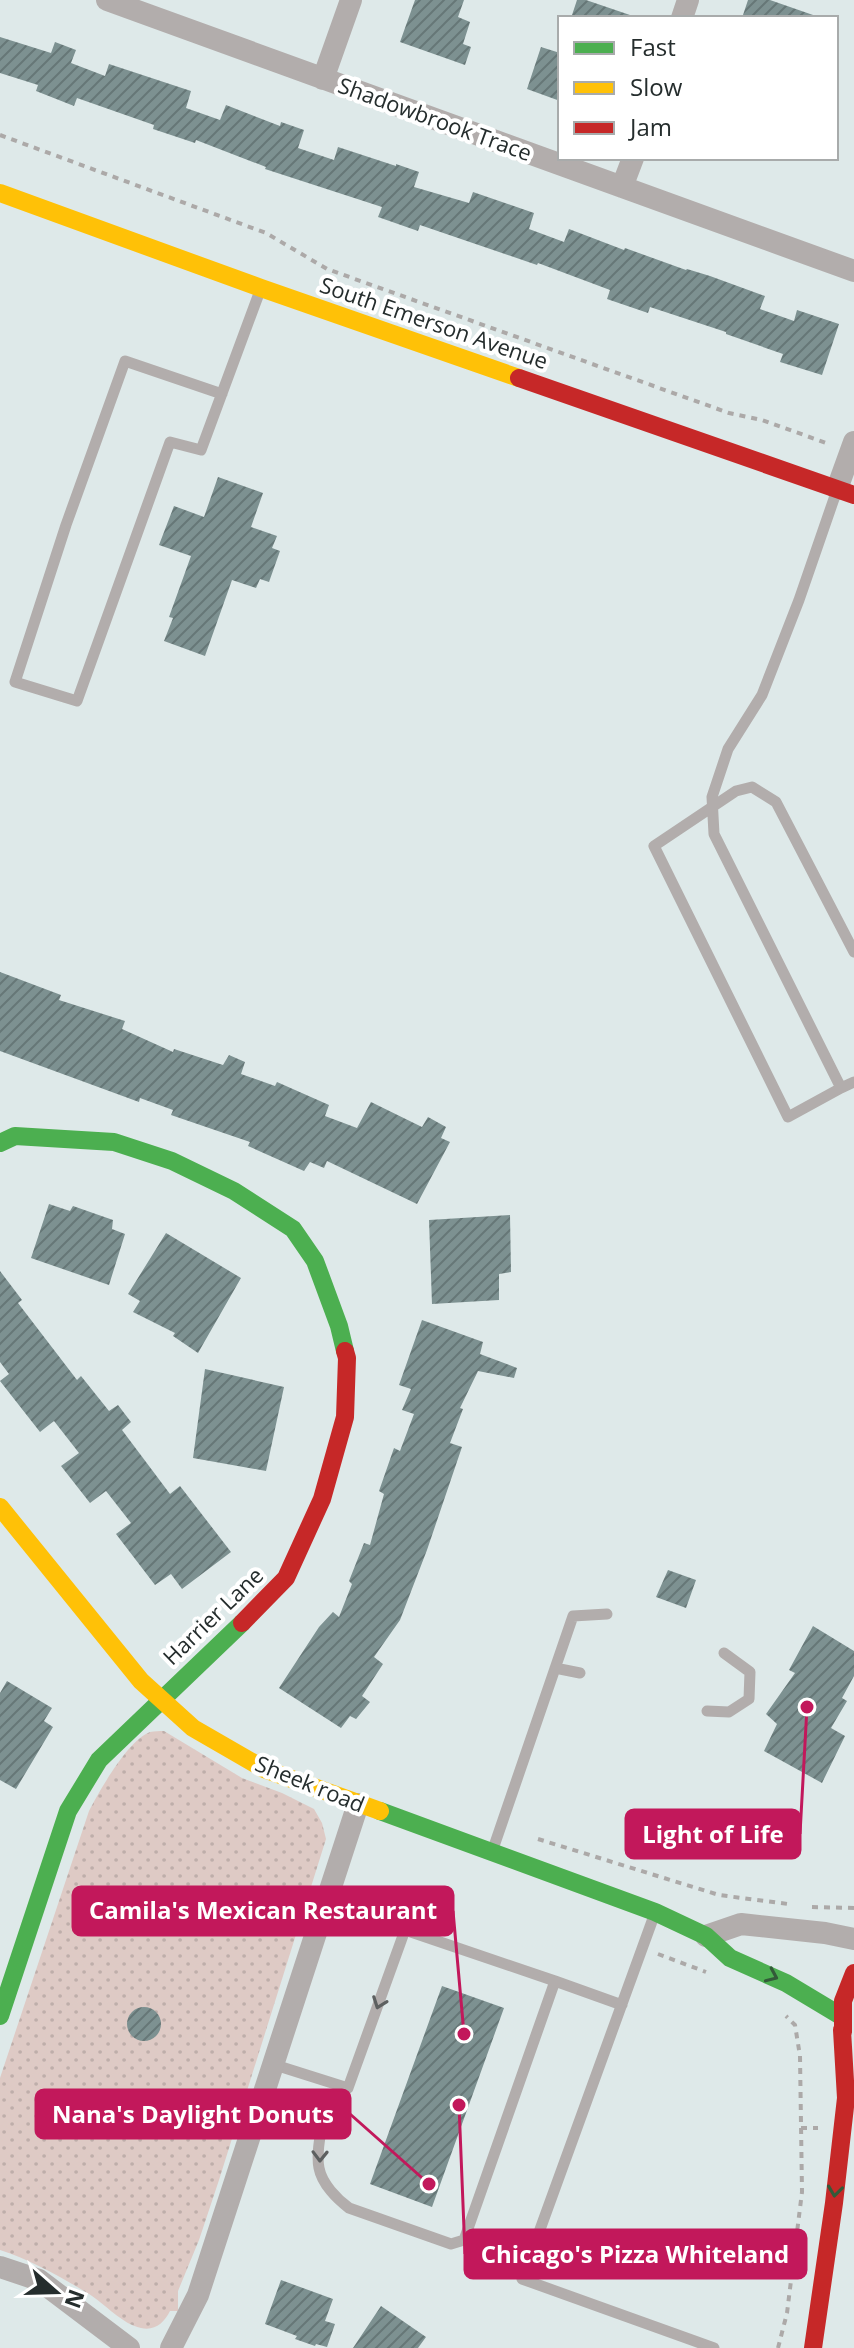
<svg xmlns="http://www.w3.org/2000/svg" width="854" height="2348" viewBox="0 0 854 2348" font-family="'Open Sans',sans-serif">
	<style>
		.grass { fill: url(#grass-dots) }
		.building { fill: url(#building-hatch) }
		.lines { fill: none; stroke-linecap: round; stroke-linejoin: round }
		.path { stroke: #aca9a8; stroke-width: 4; stroke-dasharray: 6 6; stroke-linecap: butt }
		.lane { stroke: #b2adac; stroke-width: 11 }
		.street { stroke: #b2adac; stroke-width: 22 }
		.fast { stroke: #4caf50; stroke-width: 18 }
		.slow { stroke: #ffc107; stroke-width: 18 }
		.jam { stroke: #c62828; stroke-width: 18 }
		.oneway { stroke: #335a39 }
		.oneway2 { stroke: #5d6060 }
		.labels { text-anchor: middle; stroke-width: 8; stroke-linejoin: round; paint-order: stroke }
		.street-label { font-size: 22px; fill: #252d2d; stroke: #fff }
		.leader { fill: none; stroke: #c2185b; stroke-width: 3 }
		.callout-dot { fill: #c2185b; stroke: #fff; stroke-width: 3 }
		.callout { fill: #c2185b; stroke: #c2185b; stroke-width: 3 }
		.callout-label { font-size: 24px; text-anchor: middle; font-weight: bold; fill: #fff }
	</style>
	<defs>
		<pattern id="grass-dots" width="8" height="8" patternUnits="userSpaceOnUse" patternTransform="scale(2)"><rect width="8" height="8" fill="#decac5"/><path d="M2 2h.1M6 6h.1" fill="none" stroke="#beaeaa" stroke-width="1.8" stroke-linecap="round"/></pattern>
		<pattern id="building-hatch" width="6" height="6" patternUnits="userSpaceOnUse" patternTransform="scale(2)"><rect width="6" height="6" fill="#7d9191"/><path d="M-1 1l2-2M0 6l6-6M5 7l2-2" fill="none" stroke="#677"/></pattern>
	</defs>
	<rect width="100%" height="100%" fill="#dee9e9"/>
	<path class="grass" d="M 164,1731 L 242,1778 L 282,1793 L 314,1809 L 322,1823 L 326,1839 L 219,2180 L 199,2240 L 178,2291 L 178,2311 L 170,2311 C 164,2323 155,2331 141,2328 C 122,2324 105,2304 89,2294 C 61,2277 31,2260 0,2250 L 0,2078 L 89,1811 C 100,1790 128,1740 150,1732 C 155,1731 159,1731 164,1731 Z"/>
	<path class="building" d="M 415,0 L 464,0 L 458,17 L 470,22 L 463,44 L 471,47 L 465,65 L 400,42 Z
		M 577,0 L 586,0 L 630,15 L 629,18 L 571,18 Z
		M 748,0 L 770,0 L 813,15 L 813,18 L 742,18 Z
		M 0,37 L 51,53 L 55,42 L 76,50 L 71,63 L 105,76 L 109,64 L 191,91 L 186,108 L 220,120 L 226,105 L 280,126 L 281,122 L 304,130 L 298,148 L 334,160 L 338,147 L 396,166 L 396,164 L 419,172 L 414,187 L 469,203 L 473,192 L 534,213 L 529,229 L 564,242 L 569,229 L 624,250 L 625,248 L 686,270 L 687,269 L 710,276 L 765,296 L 760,309 L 794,321 L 797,310 L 839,324 L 822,375 L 780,362 L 783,354 L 726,334 L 726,332 L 650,307 L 648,313 L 607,299 L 610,290 L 538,263 L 537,265 L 420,225 L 418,231 L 378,217 L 382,207 L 265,169 L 266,167 L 196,140 L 195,143 L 153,129 L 154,125 L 77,98 L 74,106 L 36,91 L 38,85 L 0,73 Z
		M 541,47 L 560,53 L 560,101 L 527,89 Z
		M 218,477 L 263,493 L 251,527 L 277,536 L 272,548 L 280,551 L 269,582 L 260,579 L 256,588 L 232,580 L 205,656 L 164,641 L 173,618 L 169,617 L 191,556 L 159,545 L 174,506 L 204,517 Z
		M 0,972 L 61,995 L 59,1000 L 125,1021 L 122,1029 L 173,1052 L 174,1049 L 223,1065 L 229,1055 L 245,1062 L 241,1074 L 275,1086 L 277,1082 L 329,1105 L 325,1116 L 357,1128 L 371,1102 L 422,1127 L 428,1117 L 446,1127 L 441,1138 L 450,1142 L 417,1204 L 327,1161 L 324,1168 L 310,1162 L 304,1171 L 248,1146 L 250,1142 L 171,1115 L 173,1110 L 140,1098 L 139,1102 L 0,1051 Z
		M 49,1204 L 70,1211 L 73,1206 L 113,1220 L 112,1229 L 125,1234 L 109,1285 L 31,1258 Z
		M 510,1215 L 511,1272 L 499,1274 L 499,1300 L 432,1304 L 429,1220 Z
		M 166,1233 L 241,1278 L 198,1353 L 173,1336 L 175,1333 L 133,1312 L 140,1301 L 128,1294 Z
		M 0,1271 L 22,1300 L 18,1303 L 77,1380 L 81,1376 L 109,1411 L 118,1405 L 131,1422 L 122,1430 L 170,1494 L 180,1486 L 231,1552 L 182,1589 L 171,1574 L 155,1585 L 116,1534 L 131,1523 L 106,1491 L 90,1503 L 61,1466 L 79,1453 L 54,1421 L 40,1432 L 0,1381 L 9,1374 L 0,1362 Z
		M 422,1320 L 483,1342 L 480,1354 L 517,1368 L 514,1378 L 478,1371 L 460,1408 L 463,1409 L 450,1443 L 462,1447 L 427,1550 L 400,1620 L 374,1657 L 383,1664 L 362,1696 L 370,1702 L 356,1719 L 350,1716 L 341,1728 L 279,1688 L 319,1627 L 333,1612 L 339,1617 L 352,1584 L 349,1581 L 364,1543 L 370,1545 L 384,1494 L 379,1491 L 394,1448 L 400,1451 L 414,1414 L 402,1410 L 411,1389 L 399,1385 Z
		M 205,1369 L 284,1387 L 266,1471 L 193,1458 Z
		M 668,1570 L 696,1580 L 686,1608 L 656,1597 Z
		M 813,1626 L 854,1651 L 854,1676 L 842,1698 L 847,1701 L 831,1728 L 845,1736 L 822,1783 L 764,1751 L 777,1724 L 766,1714 L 795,1673 L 789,1670 Z
		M 7,1681 L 52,1708 L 44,1721 L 53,1727 L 16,1789 L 0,1780 L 0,1693 Z
		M 442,1986 L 504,2008 L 432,2207 L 370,2184 Z
		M127 2024a17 17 0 1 1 34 0a17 17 0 1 1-34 0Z
		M 281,2280 L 333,2299 L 325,2321 L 335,2324 L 327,2347 L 316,2344 L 315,2346 L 295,2339 L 297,2336 L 265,2324 Z
		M 381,2306 L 426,2337 L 418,2348 L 353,2348 Z"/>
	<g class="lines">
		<path class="path" d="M 0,135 L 266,233 L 327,269 L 729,413 L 762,420 L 829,444
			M 538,1839 L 719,1895 L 788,1904
			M 812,1907 L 854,1908
			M 658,1954 L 706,1972
			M 801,2128 L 818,2128
			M 778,2348 L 787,2313 L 802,2192 L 800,2056 L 795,2025 L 786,2016"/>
		<path class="lane" d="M 222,394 L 125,361 L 66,525 L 15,682 L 77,701 L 170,442 L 201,450 L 261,288
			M 837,490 L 799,600 L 762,695 L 728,749 L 712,797 L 714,834 L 841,1088 L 854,1082
			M 841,1088 L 788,1117 L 654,846 L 736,791 L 752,787 L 776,802 L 854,952
			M 555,1668 L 580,1673
			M 707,1711 L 729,1712 L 749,1699 L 750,1672 L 724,1653
			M 492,1852 L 573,1616 L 607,1614
			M 655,1913 L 522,2279 L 714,2348
			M 272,2064 L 348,2088
			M 464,2240 L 451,2244 L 349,2208 C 337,2199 322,2184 319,2168 C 316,2153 322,2112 332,2100 C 336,2095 343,2092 348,2088 L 405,1930 L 555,1981
			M 527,2266 L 464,2240 L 555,1981 L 622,2005"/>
		<path class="street" d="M 107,0 L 854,271
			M 682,18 L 688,0
			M 323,79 L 351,0
			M 622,187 L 633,158
			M 837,489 L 854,442
			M 706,1936 L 741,1924 L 825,1933 L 854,1939
			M 0,2267 L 39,2280 L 129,2348
			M 171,2348 L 198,2295 L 358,1804"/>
		<path class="fast" d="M 0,1143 L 15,1136 L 114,1142 L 172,1161 L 234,1191 L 293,1229 L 315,1261 L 339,1326 L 345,1351
			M 380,1811 L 655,1912 L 706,1936 L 730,1958 L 786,1983 L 841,2016
			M 0,2016 L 68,1811 L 99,1760 L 242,1623"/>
		<path class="slow" d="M 0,193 L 261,288 L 519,378
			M 0,1507 L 141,1681 L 193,1728 L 264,1769 L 380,1811"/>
		<path class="jam" d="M 519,378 L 854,495
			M 242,1623 L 286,1578 L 322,1499 L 345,1417 L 347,1358 L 345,1351
			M 843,2032 L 843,2001 L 854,1973
			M 813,2348 L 834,2203 L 846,2098 L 842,2030"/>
	</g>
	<defs><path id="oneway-chevron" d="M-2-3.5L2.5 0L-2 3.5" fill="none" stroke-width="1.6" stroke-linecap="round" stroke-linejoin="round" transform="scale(2)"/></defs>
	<g class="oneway">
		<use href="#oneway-chevron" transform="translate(772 1976) rotate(24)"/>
		<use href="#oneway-chevron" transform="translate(835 2191) rotate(97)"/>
	</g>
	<g class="oneway2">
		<use href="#oneway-chevron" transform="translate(379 2003) rotate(110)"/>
		<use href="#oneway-chevron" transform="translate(320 2156) rotate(91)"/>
	</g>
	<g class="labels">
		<g class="street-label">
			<text transform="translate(435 119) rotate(20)" y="8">Shadowbrook Trace</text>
			<text transform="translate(434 323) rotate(19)" y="8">South Emerson Avenue</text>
			<text transform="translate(213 1616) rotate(-44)" y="8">Harrier Lane</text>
			<text transform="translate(310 1784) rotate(22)" y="8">Sheek road</text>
		</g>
	</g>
	<path class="leader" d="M807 1707L800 1834M464 2034L453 1911M429 2184L350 2114M459 2105L465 2254"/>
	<g class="callout-dot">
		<circle cx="807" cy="1707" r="8"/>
		<circle cx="464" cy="2034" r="8"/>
		<circle cx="429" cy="2184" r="8"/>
		<circle cx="459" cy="2105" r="8"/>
	</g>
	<g class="callout">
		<rect x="626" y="1810" width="174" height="48" rx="8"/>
		<rect x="73" y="1887" width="380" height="48" rx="8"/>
		<rect x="36" y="2090" width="314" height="48" rx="8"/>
		<rect x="465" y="2230" width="341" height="48" rx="8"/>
	</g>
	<g class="callout-label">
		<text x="713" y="1843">Light of Life</text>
		<text x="263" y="1919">Camila's Mexican Restaurant</text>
		<text x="193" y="2123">Nana's Daylight Donuts</text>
		<text x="635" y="2263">Chicago's Pizza Whiteland</text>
	</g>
	<rect x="558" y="16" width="280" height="144" fill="#ffffff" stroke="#a8abab" stroke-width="2"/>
	<rect x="574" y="42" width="40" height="12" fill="#4caf50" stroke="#a8abab" stroke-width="2"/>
	<text x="630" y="56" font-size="24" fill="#252d2d">Fast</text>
	<rect x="574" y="82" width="40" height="12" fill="#ffc107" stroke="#a8abab" stroke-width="2"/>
	<text x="630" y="96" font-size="24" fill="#252d2d">Slow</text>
	<rect x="574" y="122" width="40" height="12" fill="#c62828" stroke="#a8abab" stroke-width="2"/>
	<text x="630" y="136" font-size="24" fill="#252d2d">Jam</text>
	<g transform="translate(56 2292) rotate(110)" stroke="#ffffff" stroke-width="6" paint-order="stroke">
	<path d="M0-6L14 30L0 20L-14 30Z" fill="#252d2d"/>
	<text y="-12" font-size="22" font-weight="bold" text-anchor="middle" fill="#252d2d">N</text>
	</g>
</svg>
